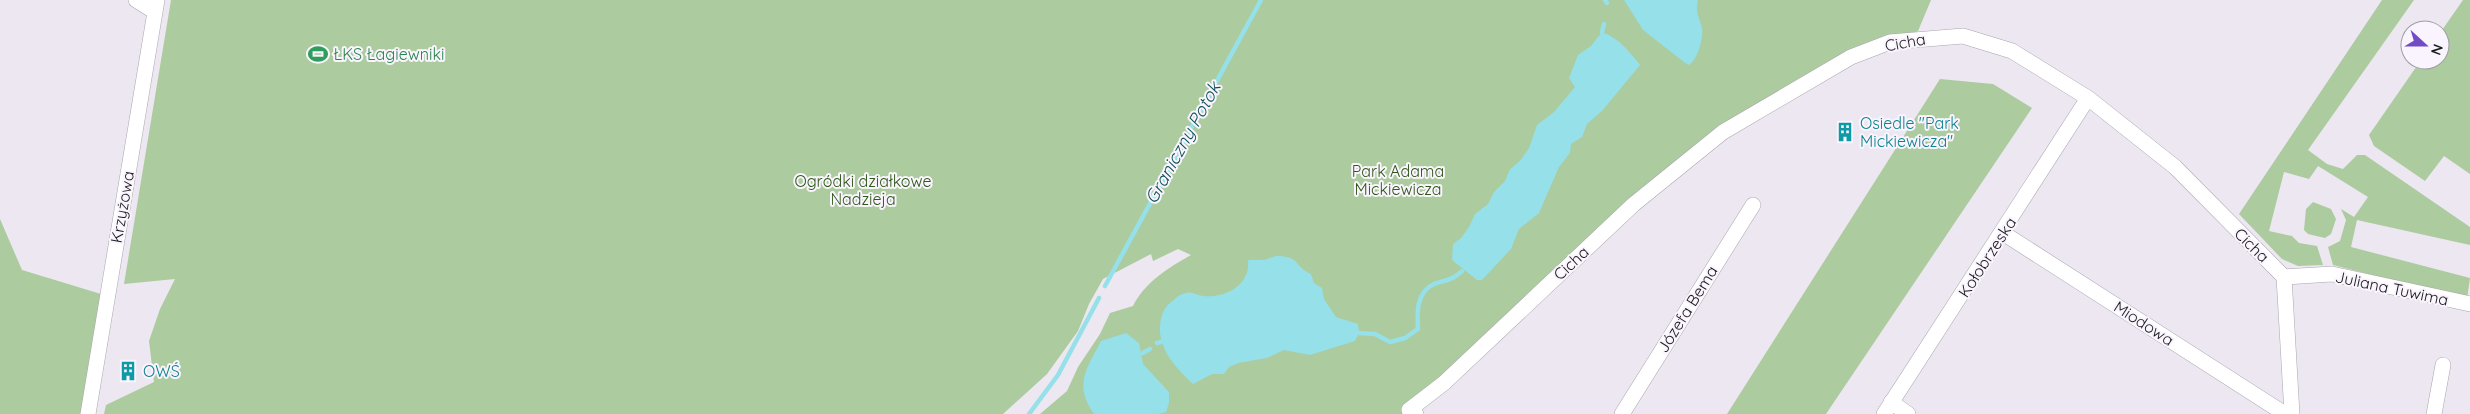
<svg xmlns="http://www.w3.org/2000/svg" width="2470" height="414" viewBox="0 0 2470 414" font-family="Quicksand,sans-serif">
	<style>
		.green { fill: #accb9f }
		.water { fill: #95e0e9 }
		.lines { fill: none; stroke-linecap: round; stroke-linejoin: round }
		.stream { stroke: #95e0e9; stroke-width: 4.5 }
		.minor-casing { stroke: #aaa6ae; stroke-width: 16 }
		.minor { stroke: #fff; stroke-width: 15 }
		.labels { text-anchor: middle; stroke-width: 4; stroke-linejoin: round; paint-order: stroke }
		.street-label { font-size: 16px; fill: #1b1a1d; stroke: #f9f4fd }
		.leisure-label { font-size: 16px; fill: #27864d; stroke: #f9f4fd; text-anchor: start }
		.culture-label { font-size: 16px; fill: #0d838f; stroke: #f9f4fd; text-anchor: start }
		.park-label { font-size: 16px; fill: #2f5818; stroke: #f9f4fd }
		.water-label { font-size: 18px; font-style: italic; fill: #0e5157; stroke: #f9f4fd }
	</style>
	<rect width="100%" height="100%" fill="#ece7f0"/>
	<path class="green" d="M 171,0 L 1931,0 L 1918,31 L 1851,57 L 1723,132 L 1407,414 L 1040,414 L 1067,391 L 1078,367 L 1100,334 L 1110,313 L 1133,306 C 1145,282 1168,268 1191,255 L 1178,249 L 1153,261 L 1151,254 L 1103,279 L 1089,304 L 1078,331 L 1047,374 L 1003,414 L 104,414 L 106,405 L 154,382 L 149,341 L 160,309 L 175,279 L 124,284 Z
		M 2382,0 L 2414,0 L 2308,150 L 2327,164 L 2343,169 L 2357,155 L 2365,155 L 2470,227 L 2470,245 L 2357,220 L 2351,247 L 2470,278 L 2467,299 L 2333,265 L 2328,247 L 2340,241 L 2346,220 L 2341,209 L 2354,217 L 2368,197 L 2318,166 L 2309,179 L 2284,172 L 2269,231 L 2292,236 L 2299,243 L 2317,246 L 2323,265 L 2298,266 L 2282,259 L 2239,214 Z
		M 2463,0 L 2470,0 L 2470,174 L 2444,156 L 2425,181 L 2374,146 L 2369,135 L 2421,60 L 2440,60 L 2440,33 Z
		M 1940,79 L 1993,84 L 2032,108 L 1826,414 L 1727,414 Z
		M 2313,202 L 2331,209 L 2336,219 L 2331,234 L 2325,238 L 2308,234 L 2304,230 L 2306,209 Z
		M 0,219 L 22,270 L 101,294 L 81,414 L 0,414 Z"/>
	<path class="water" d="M 1624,0 L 1698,0 C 1695,12 1699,17 1702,28 C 1704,37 1697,61 1689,65 L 1684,62 L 1643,30 Z
		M 1602,32 C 1620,39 1629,51 1640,65 L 1602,111 L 1587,124 L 1582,137 L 1571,144 L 1570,153 L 1559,167 L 1539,213 L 1519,229 L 1511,249 L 1482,280 L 1477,280 L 1452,260 L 1453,244 L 1461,238 L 1469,227 L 1475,214 L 1488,204 L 1494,192 L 1505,181 L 1510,169 L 1520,161 L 1529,148 L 1537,125 L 1554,112 L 1575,87 L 1569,78 L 1578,55 L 1591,46 Z
		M 1276,256 C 1301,256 1293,266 1311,274 L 1314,283 L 1322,288 L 1324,299 L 1336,317 L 1358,324 L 1359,333 L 1355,341 L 1310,355 L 1284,350 L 1267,358 L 1238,363 L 1229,367 L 1224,374 L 1212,374 L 1193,384 C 1175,367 1155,346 1161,319 C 1163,312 1164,308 1170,303 C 1175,299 1179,294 1186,293 C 1192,291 1198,296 1204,296 C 1225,298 1251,285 1248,260 L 1264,260 Z
		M 1126,333 L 1139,343 L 1143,364 L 1169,392 L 1169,403 L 1166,412 L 1158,414 L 1094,414 C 1073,385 1087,368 1101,341 Z"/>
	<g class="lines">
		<path class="stream" d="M 1605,0 L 1607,3
			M 1602,32 L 1604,24
			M 1105,286 L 1261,0
			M 1359,333 L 1375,334 L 1390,342 L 1405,338 L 1418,329 C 1417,313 1416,292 1434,284 C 1446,280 1453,280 1462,271
			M 1157,343 L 1161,342
			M 1143,353 L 1150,349
			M 1029,414 L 1058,375 L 1099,298"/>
		<defs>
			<path id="minor" d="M 136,0 L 155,12
				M 2003,233 L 2285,414
				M 2284,277 L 2332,274 L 2470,304
				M 1891,402 L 1908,414
				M 88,414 L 157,0
				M 1416,414 L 1409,410 L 1444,383 L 1634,204 L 1723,132 L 1851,57 L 1890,42 L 1963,36 L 2012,51 L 2088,98 L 2175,167 L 2284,277 L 2292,414
				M 1622,414 L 1753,205
				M 1884,414 L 2088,98
				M 2434,414 L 2443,365"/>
		</defs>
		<use href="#minor" class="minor-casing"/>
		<use href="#minor" class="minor"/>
	</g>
	<defs>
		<symbol id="stadium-bare" viewBox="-9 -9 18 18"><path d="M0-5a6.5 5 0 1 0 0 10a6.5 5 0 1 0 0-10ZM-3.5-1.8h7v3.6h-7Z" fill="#2e9e5b" stroke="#f9f4fd" stroke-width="2.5" paint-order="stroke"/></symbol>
		<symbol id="building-bare" viewBox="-9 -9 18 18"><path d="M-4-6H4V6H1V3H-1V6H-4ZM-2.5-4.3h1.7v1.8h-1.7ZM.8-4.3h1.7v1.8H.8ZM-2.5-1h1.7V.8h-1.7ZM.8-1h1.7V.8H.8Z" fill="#0f9aa8" stroke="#f9f4fd" stroke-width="2.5" paint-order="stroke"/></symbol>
	</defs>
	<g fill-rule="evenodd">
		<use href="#stadium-bare" x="304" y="40" width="28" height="28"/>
		<use href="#building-bare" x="1831" y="118" width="28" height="28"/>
		<use href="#building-bare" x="114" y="357" width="28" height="28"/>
	</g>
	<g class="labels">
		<g class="street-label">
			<text transform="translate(1905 42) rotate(-10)" y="6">Cicha</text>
			<text transform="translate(122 207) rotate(-80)" y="6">Krzyżowa</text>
			<text transform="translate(2252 245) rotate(45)" y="6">Cicha</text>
			<text transform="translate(1987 257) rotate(-57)" y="6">Kołobrzeska</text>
			<text transform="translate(1571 263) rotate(-43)" y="6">Cicha</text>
			<text transform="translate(2392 288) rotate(12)" y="6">Juliana Tuwima</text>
			<text transform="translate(1687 309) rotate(-58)" y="6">Józefa Bema</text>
			<text transform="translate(2144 323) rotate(33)" y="6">Miodowa</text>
		</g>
		<g class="leisure-label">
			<text x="333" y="60">ŁKS Łagiewniki</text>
		</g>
		<g class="culture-label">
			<text x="1860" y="129">Osiedle "Park<tspan x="1860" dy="18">Mickiewicza"</tspan></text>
			<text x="143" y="377">OWŚ</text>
		</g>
		<g class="park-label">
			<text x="1398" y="177">Park Adama<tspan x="1398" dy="18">Mickiewicza</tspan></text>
			<text x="863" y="187">Ogródki działkowe<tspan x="863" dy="18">Nadzieja</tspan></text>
		</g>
		<g class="water-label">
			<text transform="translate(1183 143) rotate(-61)" y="6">Graniczny Potok</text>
		</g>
	</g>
	<g transform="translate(2425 45) rotate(111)"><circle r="24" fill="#f9f4fd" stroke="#a09da3"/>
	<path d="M0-4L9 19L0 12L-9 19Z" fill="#724cc5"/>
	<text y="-8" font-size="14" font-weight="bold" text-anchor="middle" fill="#1b1a1d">N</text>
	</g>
</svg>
